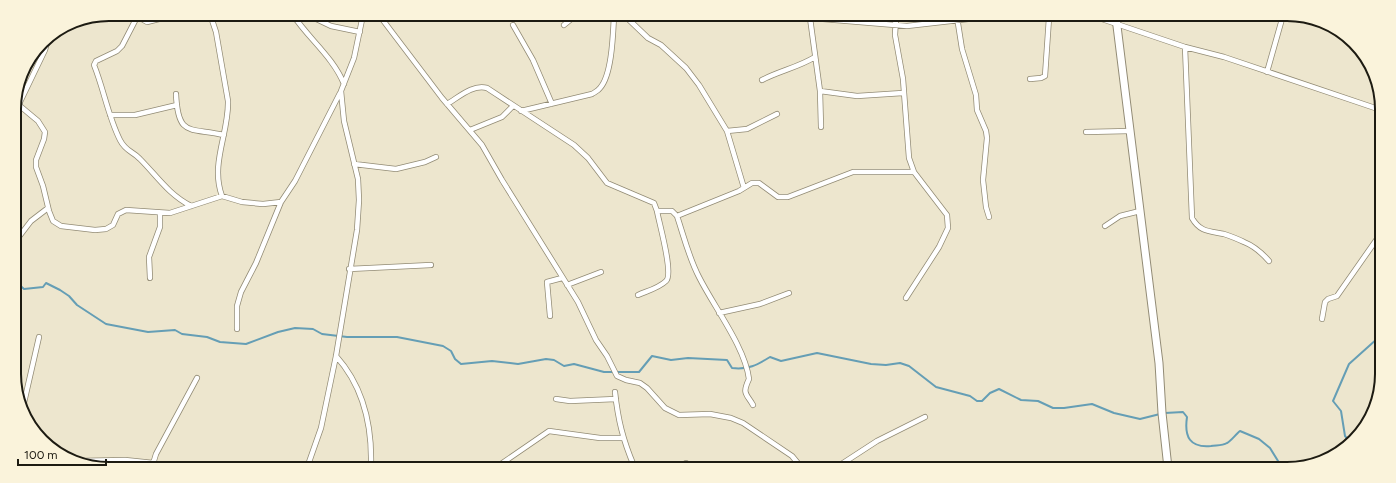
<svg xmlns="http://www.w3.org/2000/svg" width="1396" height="483" viewBox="0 0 1396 483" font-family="Figtree,sans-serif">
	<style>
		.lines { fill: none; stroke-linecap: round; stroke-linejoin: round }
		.stream { stroke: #659eb5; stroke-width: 2 }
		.street-casing { stroke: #928b75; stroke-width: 6 }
		.secondary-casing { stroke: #928b75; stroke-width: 9 }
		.street { stroke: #fff; stroke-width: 4.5 }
		.secondary { stroke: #fff; stroke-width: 7 }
		.rim { fill: none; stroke: #1d1b12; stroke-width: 2 }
	</style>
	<rect width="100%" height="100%" fill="#ede6ce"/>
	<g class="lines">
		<path class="stream" d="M 15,281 L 24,289 L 43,287 L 46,283 L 60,290 L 69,296 L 77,305 L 106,324 L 148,332 L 175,330 L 182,334 L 207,337 L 220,342 L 246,344 L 278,332 L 295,328 L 313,329 L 322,334 L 347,337 L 397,337 L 443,346 L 451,351 L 455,359 L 461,364 L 492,361 L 518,364 L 546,359 L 554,360 L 564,366 L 574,364 L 604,372 L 639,372 L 652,356 L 671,360 L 688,358 L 727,360 L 732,368 C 748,370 757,365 770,357 L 781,361 L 817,353 L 871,364 L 886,365 L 900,363 L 909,366 L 936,387 L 970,396 L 977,401 L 982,401 L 990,393 L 999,389 L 1021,400 L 1038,401 L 1053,408 L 1064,408 L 1092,404 L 1114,413 L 1140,419 L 1160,414
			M 1165,413 L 1183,412 L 1187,417 C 1184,437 1190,448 1211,446 C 1216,445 1222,446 1227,443 C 1231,441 1236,434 1240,431 L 1259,439 L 1270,448 L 1283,469
			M 1350,442 L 1345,436 L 1341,411 L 1333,401 L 1349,364 L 1378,338
			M 1340,451 L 1346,448"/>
		<defs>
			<path id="street" d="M 133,14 L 147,22 L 179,14
				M 210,14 L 216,32 L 228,101 C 229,133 210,164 222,196
				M 293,15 C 309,39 333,57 344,84
				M 308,15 L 331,26 L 360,32
				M 379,15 L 442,98 L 482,145 L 502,180 L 578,302 L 596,340 L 607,356 L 617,376 L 626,380 L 640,383 L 647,388 L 665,408 L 679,415 L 710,414 L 731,418 L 743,423 L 792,456 L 801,467
				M 625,16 L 648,38 L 661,45 L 686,68 L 699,85 L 727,131 L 744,188
				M 137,17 L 122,46 L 117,51 L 96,61 L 94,65 C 104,90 108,116 120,140 C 126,152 133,151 140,159 C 157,176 168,194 191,206
				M 799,17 L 907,26 L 977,18
				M 896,17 L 895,35 L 903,79 L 909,158 L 914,172 L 947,215 L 948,228 L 939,247 L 906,298
				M 957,17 L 962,49 L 976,95 L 977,110 L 986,131 L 987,138 L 983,180 L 986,207 L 989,217
				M 810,18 L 820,91 L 857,96 L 903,93
				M 1099,18 L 1185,47 L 1224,57 L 1381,110
				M 513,25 L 533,60 L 552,104
				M 564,25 L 575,16
				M 49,36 L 45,50 L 20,102 L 20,106 L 38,121 L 45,132 L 44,139 L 36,160 L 36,167 L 43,186 L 49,211 L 53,221 L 61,226 L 95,230 L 106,229 L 113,225 L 118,214 L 126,210 L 170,213 L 222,196 L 242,202 L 263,204 L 281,202
				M 1185,47 L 1192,218 C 1200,232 1209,231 1224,234 C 1230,236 1238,239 1244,242 C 1254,246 1262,253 1269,261
				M 1267,72 L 1282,19
				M 1030,79 L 1041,78 L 1045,76 L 1049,18
				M 762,80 C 779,71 799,67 815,57
				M 820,91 L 821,127
				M 176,94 C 178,138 190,127 224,135
				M 447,104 C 459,97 473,84 487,88 L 574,145 L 588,158 L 607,183 L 654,203 L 657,211 L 672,211 L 677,216 C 684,237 689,258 699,277 C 714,307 745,347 749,379 C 742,394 746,393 753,405
				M 521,111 L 592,94 C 595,92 598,91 600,88 C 612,75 613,34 614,16
				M 110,115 L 135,115 L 177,105
				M 470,130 L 502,117 L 513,106
				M 727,131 L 747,129 L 777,114
				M 1086,132 L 1130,131
				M 354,164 L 396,169 L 425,162 L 436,157
				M 677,216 L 739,191 L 752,183 L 759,183 L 778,197 L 788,197 L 853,172 L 914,172
				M 1105,226 L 1120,216 L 1140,211
				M 18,238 L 31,221 L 48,208
				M 349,269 L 431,265
				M 150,278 L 149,257 L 160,227 L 160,214
				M 567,285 L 601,272
				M 638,295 C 647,291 659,288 666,281 C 674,274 659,223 657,211
				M 719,313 L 760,304 L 789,293
				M 550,316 L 547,282 L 562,278
				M 1322,319 L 1325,302 L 1328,299 L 1337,296 L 1379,236
				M 237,329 L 237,306 L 241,292 L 256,263 L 281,202 L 295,181 L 340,93
				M 336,356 C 363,386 372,426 371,465
				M 615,392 C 618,420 623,440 634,466
				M 556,399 L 570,401 L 616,399
				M 23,407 L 39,337
				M 74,461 L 125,460 L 163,464
				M 686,463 L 686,466
				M 153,464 L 156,454 L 197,378
				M 308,465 L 321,428 L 336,356 L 357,230 L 359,200 L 358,179 L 344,121 L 341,91 L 354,58 L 363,15
				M 498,466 L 549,431 L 600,438 L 623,438
				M 837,467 L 877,441 L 925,417"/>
			<path id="secondary" d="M 1116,18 L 1159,363 L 1162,413 L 1168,468"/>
		</defs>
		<use href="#street" class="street-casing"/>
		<use href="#secondary" class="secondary-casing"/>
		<use href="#street" class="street"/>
		<use href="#secondary" class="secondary"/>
	</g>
	<path d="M0 0H1396V483H0ZM109 21H1287A88 88 0 0 1 1375 109V374A88 88 0 0 1 1287 462H109A88 88 0 0 1 21 374V109A88 88 0 0 1 109 21Z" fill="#faf3db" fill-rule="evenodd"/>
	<path class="rim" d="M109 21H1287A88 88 0 0 1 1375 109V374A88 88 0 0 1 1287 462H109A88 88 0 0 1 21 374V109A88 88 0 0 1 109 21Z"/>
	<path d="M18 459v6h88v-6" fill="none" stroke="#1d1b12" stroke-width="2"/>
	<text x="24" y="459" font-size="12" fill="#1d1b12" stroke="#faf3db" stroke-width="3" paint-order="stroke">100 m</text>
</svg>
